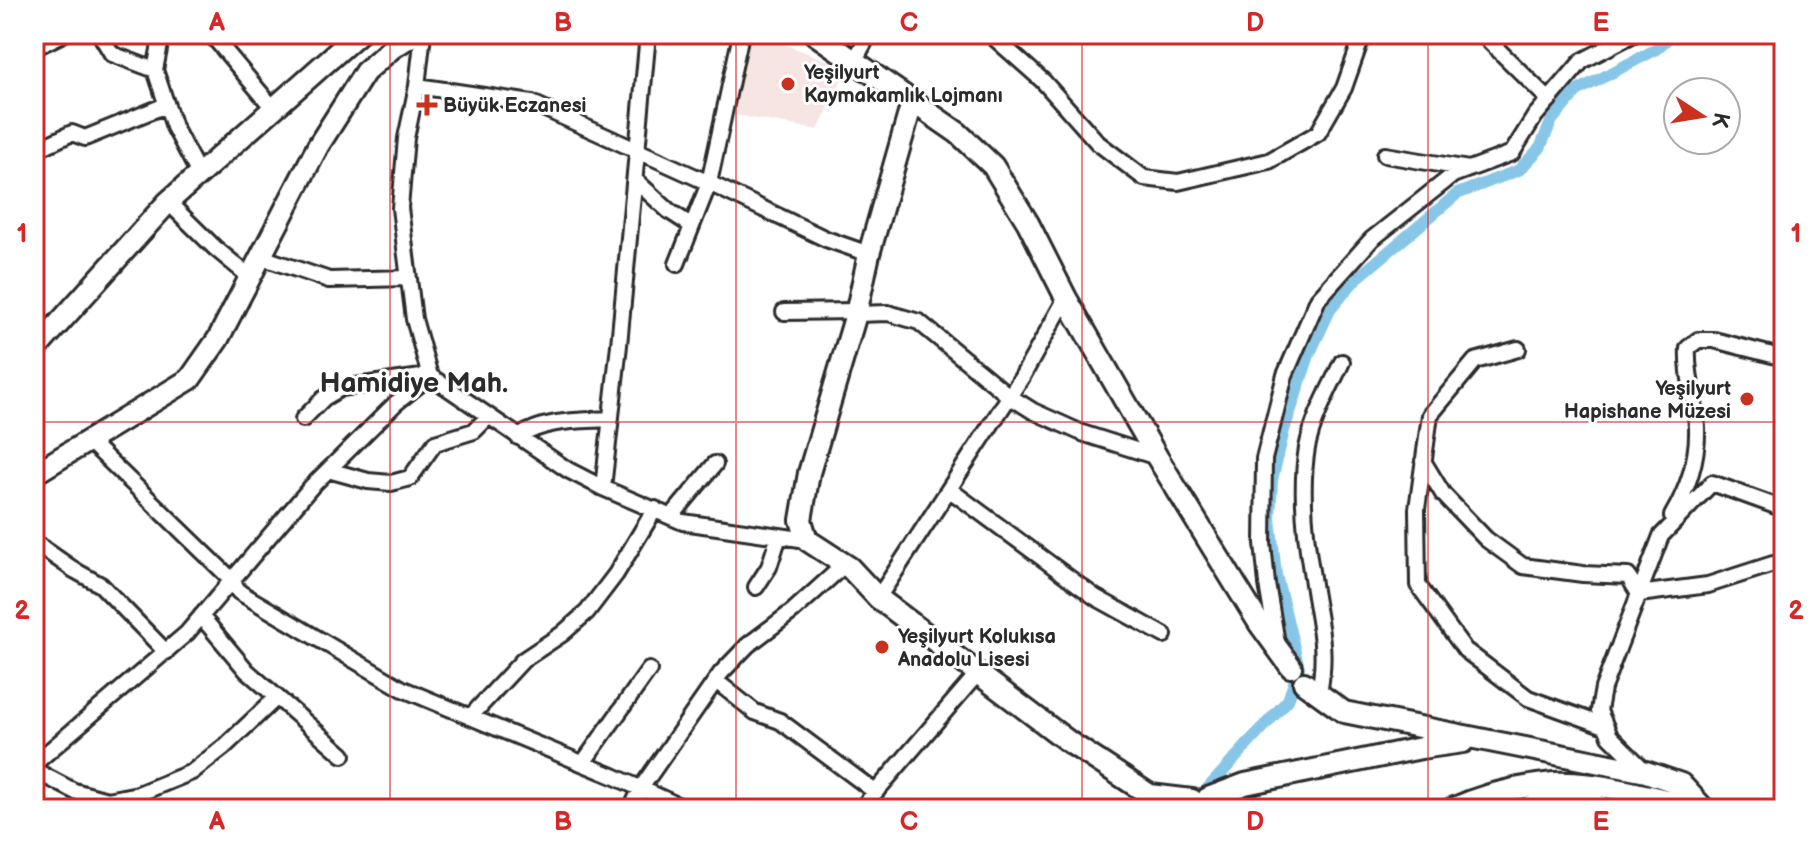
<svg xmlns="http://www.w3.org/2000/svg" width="1818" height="843" viewBox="0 0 1818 843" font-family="'Balsamiq Sans',sans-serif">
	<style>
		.built { fill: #f6e5e2 }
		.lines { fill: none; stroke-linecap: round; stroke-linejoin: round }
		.canal { stroke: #88c6e8; stroke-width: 12 }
		.minor-casing { stroke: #2b2b2b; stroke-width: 20 }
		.secondary-casing { stroke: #2b2b2b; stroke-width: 26 }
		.minor { stroke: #fff; stroke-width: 14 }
		.secondary { stroke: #fff; stroke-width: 20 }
		.grid { fill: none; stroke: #d62828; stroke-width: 2; stroke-opacity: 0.55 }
		.poi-dot { fill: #c8321e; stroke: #fff; stroke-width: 3 }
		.labels { text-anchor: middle; stroke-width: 6; stroke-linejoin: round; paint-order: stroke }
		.poi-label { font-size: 20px; font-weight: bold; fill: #2b2b2b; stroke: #fff; text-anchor: start }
		.district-label { font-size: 28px; font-weight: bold; fill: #2b2b2b; stroke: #fff }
		.neatline { fill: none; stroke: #d62828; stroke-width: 3 }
		.grid-label { font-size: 26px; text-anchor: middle; font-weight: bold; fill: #d62828 }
	</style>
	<rect width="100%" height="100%" fill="#fff"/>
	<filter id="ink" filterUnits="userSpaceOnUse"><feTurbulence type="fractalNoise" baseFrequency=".0125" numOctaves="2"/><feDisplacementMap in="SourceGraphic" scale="16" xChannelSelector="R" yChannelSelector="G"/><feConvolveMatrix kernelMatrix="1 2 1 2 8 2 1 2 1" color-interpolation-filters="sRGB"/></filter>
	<g filter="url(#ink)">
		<path class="built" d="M 746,34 L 757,34 L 847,68 L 818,130 L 730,114 Z"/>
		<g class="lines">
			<path class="canal" d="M 1199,798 L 1288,700 L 1299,668 L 1276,575 L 1270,518 L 1272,480 L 1284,430 L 1309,355 L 1330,310 L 1355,280 L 1457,194 L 1519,170 L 1540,148 L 1552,120 L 1577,91 L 1655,50 L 1673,34"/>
			<defs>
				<path id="minor" d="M 100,34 L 112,54 L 155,70
					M 162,34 L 155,70 L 174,127 L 199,174
					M 211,34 L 273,108
					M 423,34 L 417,86 L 406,138 L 400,208 L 414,319 L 430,376 L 568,470 L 603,488 L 683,522 L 807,540
					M 990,34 L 1043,81 L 1098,143 L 1144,178 L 1178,182 L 1269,161 L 1318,133 L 1344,88 L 1363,34
					M 1482,34 L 1549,100
					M 34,48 L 63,34
					M 855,60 L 869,34
					M 417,86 L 532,103 L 709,183 L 826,239 L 869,254
					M 34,151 L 72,133 L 85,138 L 166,105
					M 1385,155 L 1469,169
					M 635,180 L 669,211 L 692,226
					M 168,202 L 215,248 L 250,277
					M 261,257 L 329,280 L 409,278
					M 677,264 L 709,183 L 741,34
					M 784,312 L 857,311
					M 856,314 L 888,313 L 919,322 L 1009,396 L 1033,411 L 1082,433 L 1157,457
					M 1518,349 L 1475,361 L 1430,415 L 1417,509 L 1418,585 L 1465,650 L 1528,698 L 1605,726
					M 303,419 L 324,398 L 341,388 L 429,376
					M 518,437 C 547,419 578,421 611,419
					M 89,441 L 232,580 L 239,592 L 403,689 L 613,776 L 686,809
					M 1423,461 L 1443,494 L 1486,539 L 1523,566 L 1583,574 L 1628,576 L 1639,594 L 1708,585 L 1773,564
					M 328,470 L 368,481 L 391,483 L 410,478 L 435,443 L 474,431 L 488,417
					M 603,488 L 619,345 L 648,34
					M 950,490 L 1095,597 L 1164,635
					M 1672,516 C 1687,490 1698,459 1697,428 C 1696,401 1686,375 1688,348 L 1698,340 L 1714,340 L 1784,358
					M 671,517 L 715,464
					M 34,542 L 74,570 L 101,585 L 166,652
					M 756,587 L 769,567 L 779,536
					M 878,598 L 1022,377 L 1066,298
					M 201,616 L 247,671 L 343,755
					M 1277,643 L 1267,584 L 1263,543 L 1264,459 L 1285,375 L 1318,299 L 1372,239 L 1453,175 L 1512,153 L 1535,116 L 1582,61 L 1634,34
					M 716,681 L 755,712 L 780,721 L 874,791
					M 1319,693 C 1328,647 1318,622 1312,577 C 1305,536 1300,489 1307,448 C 1313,418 1329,390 1342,362
					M 470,717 L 523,660 L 562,634 L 587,612 L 616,574 L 655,509
					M 583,763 L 649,670
					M 34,764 L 187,633 L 311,487 L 396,403 L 430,376
					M 34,770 L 74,791 L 107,800 L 138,794 L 192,772 L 224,747 L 276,698
					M 1646,772 L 1610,736 L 1599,711 L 1603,688 L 1661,536 L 1712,483 L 1784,509
					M 631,809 L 641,788 L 721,673 L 748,645 L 793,611 L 844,565
					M 861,809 L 978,673
					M 1515,809 L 1539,800 L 1577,796 L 1617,809"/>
				<path id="secondary" d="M 815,34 L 958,133 L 993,166 L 1028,223 L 1066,298 L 1157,457 L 1259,623 L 1291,667
					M 912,103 L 869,254 L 856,314 L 809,473 L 801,520 L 807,540 L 850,568 L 878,598 L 1069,742 L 1150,795 L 1192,800
					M 34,351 L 168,202 L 358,34
					M 34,474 L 190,379 L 218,339 L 318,146 L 365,72 L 392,48 L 414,34
					M 1304,683 L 1344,712 L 1646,772 L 1681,784 L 1704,809
					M 1208,798 L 1245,784 L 1421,748 L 1463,742
					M 1452,809 C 1483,795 1521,786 1554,783 C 1596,781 1659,798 1700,809"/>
			</defs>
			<use href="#minor" class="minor-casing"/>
			<use href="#secondary" class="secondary-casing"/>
			<use href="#minor" class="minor"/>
			<use href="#secondary" class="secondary"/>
		</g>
	</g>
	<path class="grid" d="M 390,34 L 390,809M 736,34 L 736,809M 1082,34 L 1082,809M 1428,34 L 1428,809M 34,422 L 1784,422"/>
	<g class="poi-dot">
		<circle cx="788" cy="84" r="8"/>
		<path d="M423 93h8v8h8v8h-8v8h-8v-8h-8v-8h8z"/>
		<circle cx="1747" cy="399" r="8"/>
		<circle cx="882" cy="647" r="8"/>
	</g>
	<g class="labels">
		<g class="poi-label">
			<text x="804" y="79">Yeşilyurt<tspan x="804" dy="23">Kaymakamlık Lojmanı</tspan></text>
			<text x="443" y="112">Büyük Eczanesi</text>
			<text x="1731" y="395" text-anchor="end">Yeşilyurt<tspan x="1731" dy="23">Hapishane Müzesi</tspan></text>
			<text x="898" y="643">Yeşilyurt Kolukısa<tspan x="898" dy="23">Anadolu Lisesi</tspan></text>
		</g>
		<g class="district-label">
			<text x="414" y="392">Hamidiye Mah.</text>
		</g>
	</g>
	<rect width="1818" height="843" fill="none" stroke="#fff" stroke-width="88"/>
	<g transform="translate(1702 116) rotate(102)"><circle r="38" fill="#ffffff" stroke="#aaaaaa" stroke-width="2"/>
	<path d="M0-6L14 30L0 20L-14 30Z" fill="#c8321e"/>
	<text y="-12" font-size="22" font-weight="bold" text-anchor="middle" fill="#2b2b2b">K</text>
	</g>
	<rect x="44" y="44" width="1730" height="755" class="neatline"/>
	<g class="grid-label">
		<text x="217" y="31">A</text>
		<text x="563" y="31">B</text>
		<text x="909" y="31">C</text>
		<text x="1255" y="31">D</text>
		<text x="1601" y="31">E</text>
		<text x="22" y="242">1</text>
		<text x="1796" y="242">1</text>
		<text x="22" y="619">2</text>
		<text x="1796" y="619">2</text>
		<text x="217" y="830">A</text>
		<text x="563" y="830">B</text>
		<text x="909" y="830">C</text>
		<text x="1255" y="830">D</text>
		<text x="1601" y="830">E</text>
	</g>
</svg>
